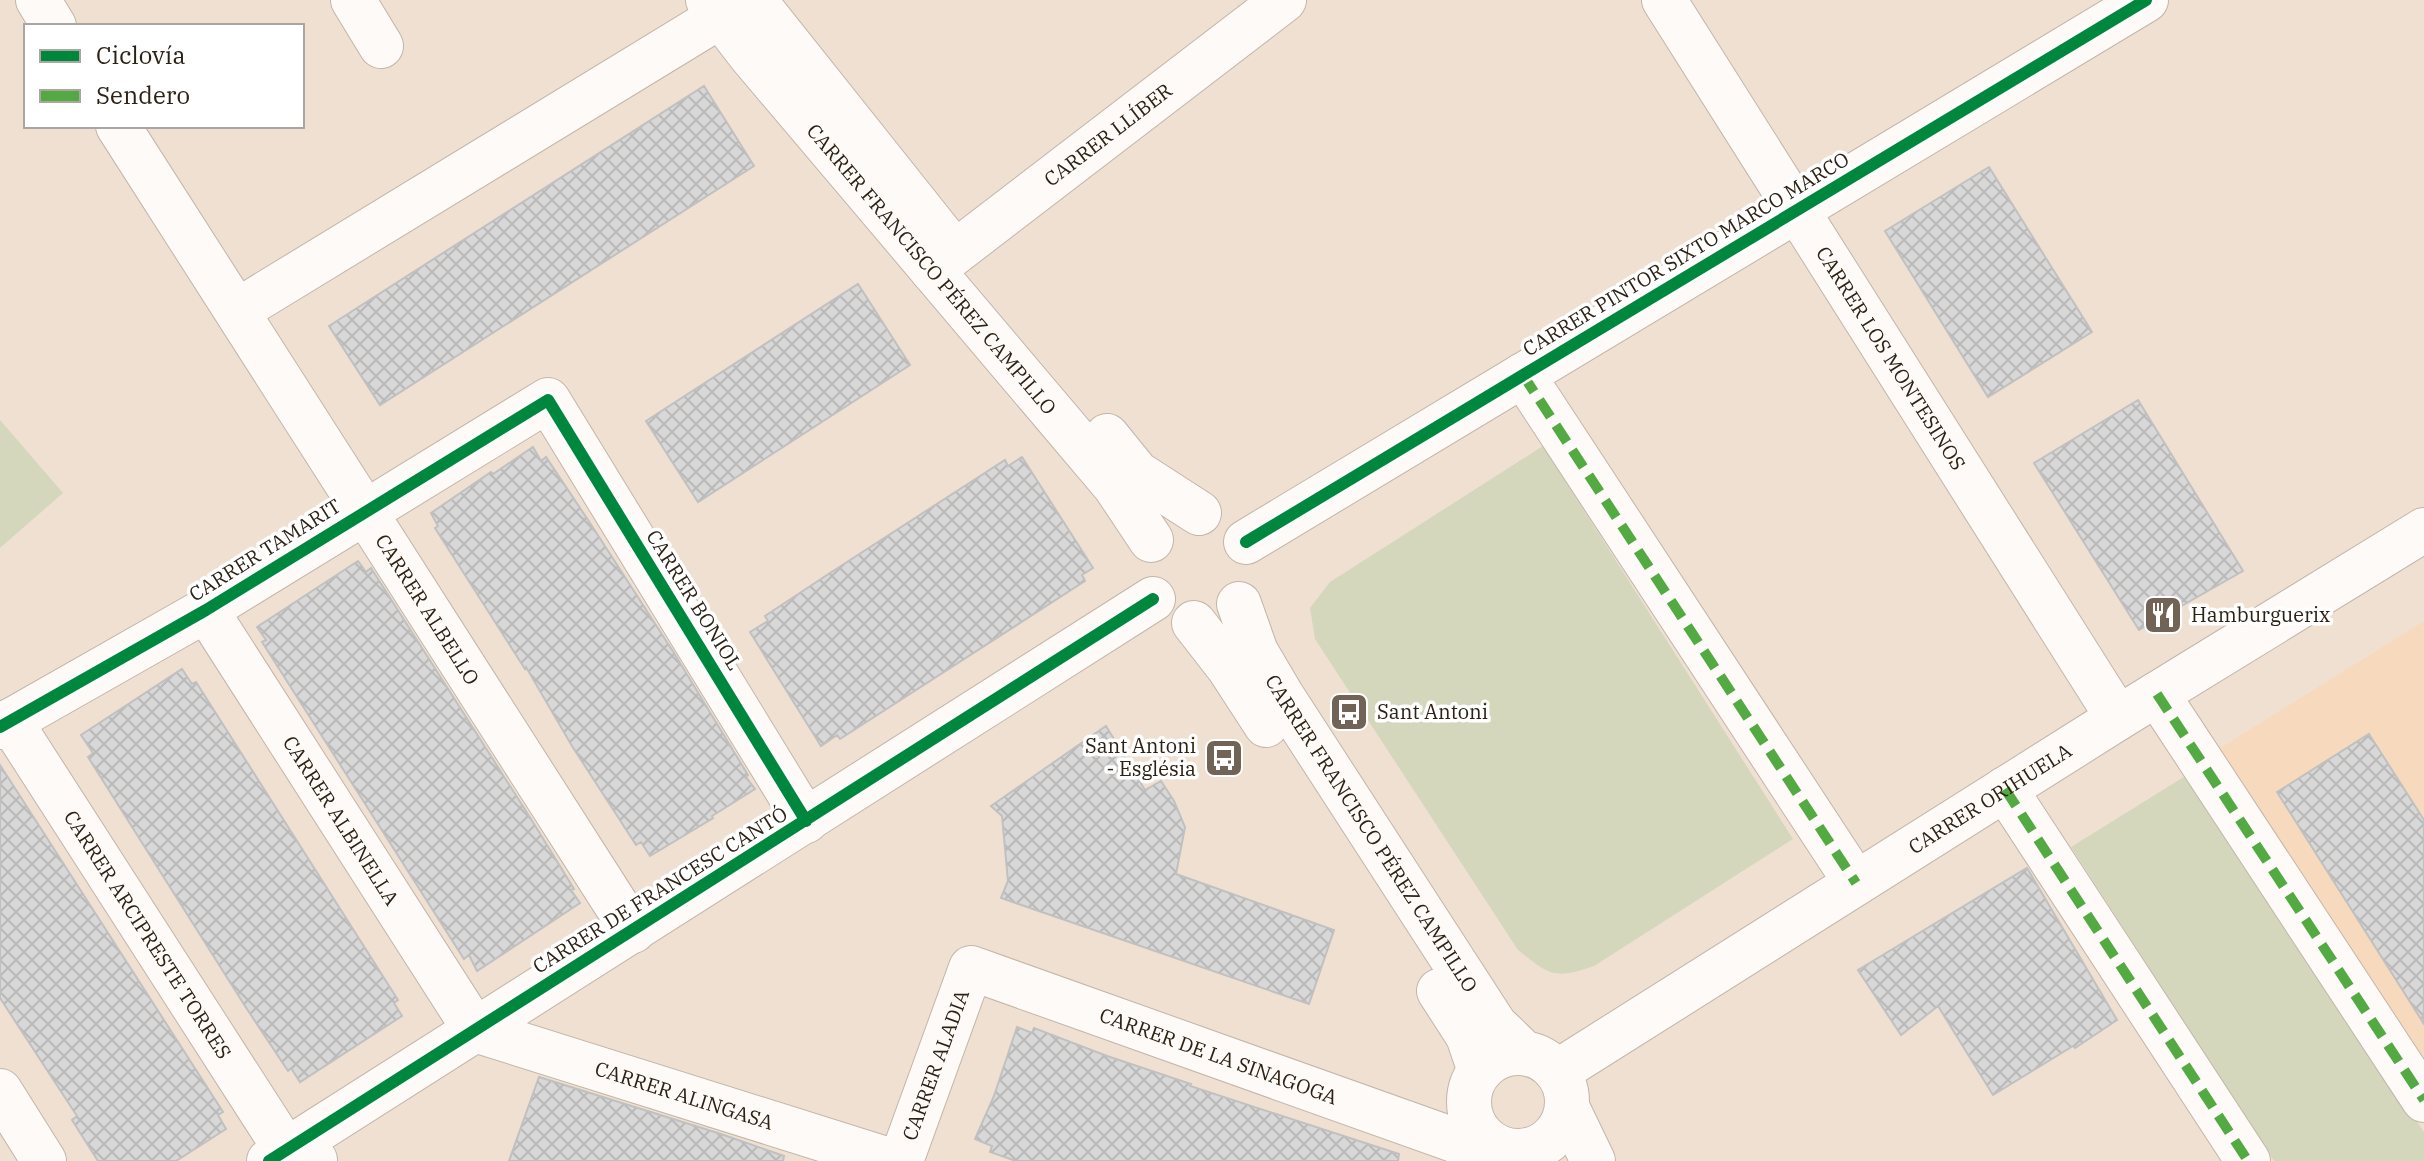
<svg xmlns="http://www.w3.org/2000/svg" width="2424" height="1161" viewBox="0 0 2424 1161" font-family="'IBM Plex Serif',serif">
	<style>
		.built { fill: #f7dabe }
		.park { fill: #d4d7bb }
		.building { fill: url(#building-cross-hatch); stroke: #c0c0c0; stroke-width: 2 }
		.lines { fill: none; stroke-linecap: round; stroke-linejoin: round }
		.street-casing { stroke: #c2b6a9; stroke-width: 46 }
		.street { stroke: #fdfaf8; stroke-width: 44 }
		.quiet { stroke: #54aa42; stroke-width: 10; stroke-dasharray: 20 10; stroke-linecap: butt }
		.cycleway-casing { stroke: #fff; stroke-width: 17 }
		.cycleway { stroke: #00873e; stroke-width: 12 }
		.labels { text-anchor: middle; stroke-width: 7; stroke-linejoin: round; paint-order: stroke }
		.street-label { font-size: 20px; fill: #2d2114; stroke: #fff }
		.poi-label { font-size: 20px; fill: #2d2114; stroke: #fff; text-anchor: start }
	</style>
	<defs>
		<pattern id="building-cross-hatch" width="8" height="8" patternUnits="userSpaceOnUse" patternTransform="scale(2)"><rect width="8" height="8" fill="#d8d8d8"/><path d="M0 0l8 8M0 8l8-8" fill="none" stroke="#bab9b8"/></pattern>
	</defs>
	<rect width="100%" height="100%" fill="#efe0d2"/>
	<path class="built" d="M 2424,621 L 2424,1070 L 2209,755 Z"/>
	<path class="park" d="M 0,420 L 63,493 L 0,548 Z
		M 1543,446 L 1793,839 L 1594,966 C 1554,980 1549,975 1518,950 L 1315,639 L 1310,608 L 1330,582 Z
		M 2187,775 L 2424,1132 L 2424,1161 L 2274,1161 L 2071,847 Z"/>
	<path class="building" d="M 704,86 L 754,166 L 380,405 L 329,326 Z
		M 1989,167 L 2092,332 L 1988,397 L 1885,231 Z
		M 858,284 L 910,365 L 698,502 L 646,421 Z
		M 2138,400 L 2243,571 L 2139,630 L 2034,463 Z
		M 533,447 L 541,461 L 546,457 L 590,523 L 674,653 L 748,775 L 746,777 L 755,789 L 712,816 L 713,818 L 650,856 L 641,842 L 636,845 L 572,746 L 526,667 L 525,669 L 435,528 L 438,526 L 431,513 L 491,472 L 493,474 Z
		M 1022,457 L 1093,568 L 1082,575 L 1085,581 L 840,739 L 837,735 L 821,746 L 750,632 L 768,621 L 765,616 L 830,573 L 1005,460 L 1008,466 Z
		M 358,561 L 366,572 L 371,568 L 531,819 L 574,889 L 571,890 L 580,903 L 477,971 L 469,955 L 464,959 L 262,642 L 266,640 L 257,627 Z
		M 182,669 L 192,684 L 196,682 L 398,1000 L 394,1003 L 402,1016 L 300,1082 L 291,1068 L 288,1071 L 245,1006 L 88,757 L 93,753 L 81,735 Z
		M 1106,726 L 1145,790 L 1161,781 L 1174,801 L 1185,827 L 1176,874 L 1334,930 L 1309,1004 L 1001,898 L 1008,881 L 1002,816 L 991,806 Z
		M 2369,734 L 2424,820 L 2424,1024 L 2277,792 Z
		M 0,765 L 223,1112 L 218,1115 L 226,1129 L 176,1161 L 98,1161 L 72,1120 L 77,1116 L 0,998 Z
		M 2027,868 L 2117,1020 L 2075,1048 L 2073,1046 L 1993,1095 L 1938,1006 L 1901,1035 L 1858,970 Z
		M 1017,1027 L 1032,1033 L 1034,1028 L 1107,1056 L 1191,1084 L 1190,1086 L 1399,1154 L 1398,1161 L 1016,1161 L 990,1152 L 992,1146 L 975,1139 L 994,1096 Z
		M 539,1077 L 721,1134 L 784,1156 L 783,1161 L 509,1161 Z"/>
	<g class="lines">
		<defs>
			<g id="street">
				<path d="M 38,0 L 54,26"/>
				<path d="M 353,0 L 381,46"/>
				<path id="s1" d="M 708,0 L 751,56 L 1115,486 L 1151,540"/>
				<path d="M 754,0 L 946,241"/>
				<path id="s2" d="M 1664,0 L 2118,718"/>
				<path id="s3" d="M 118,126 L 633,931"/>
				<path id="s4" d="M 932,270 L 1284,0"/>
				<path d="M 237,311 L 719,17 L 728,0"/>
				<path d="M 1523,375 L 1856,883"/>
				<path d="M 1107,436 L 1137,473 L 1199,513"/>
				<path d="M 1246,542 L 2146,0"/>
				<path id="s5" d="M 1239,604 L 1256,652 L 1282,696 L 1495,1025 L 1523,1052"/>
				<path id="s6" d="M 206,610 L 475,1030 L 892,1161"/>
				<path d="M 1194,623 L 1229,668 L 1266,725"/>
				<path d="M 2157,694 L 2424,1100"/>
				<path id="s7" d="M 10,721 L 286,1150 L 315,1160"/>
				<path d="M 0,727 L 206,610 L 548,400 L 806,821"/>
				<path d="M 2005,789 L 2248,1161"/>
				<path d="M 1439,991 L 1468,1036 L 1480,1071"/>
				<circle cx="1518" cy="1102" r="49"/>
				<path id="s8" d="M 1557,1072 L 2118,718 L 2424,530"/>
				<path d="M 0,1091 L 44,1161"/>
				<path d="M 1567,1107 L 1593,1161"/>
				<path d="M 269,1161 L 1153,599"/>
				<path id="s9" d="M 901,1161 L 971,968 L 1465,1144"/>
			</g>
		</defs>
		<use href="#street" class="street-casing"/>
		<use href="#street" class="street"/>
		<path class="quiet" d="M 1523,375 L 1856,883
			M 2157,694 L 2424,1100
			M 2005,789 L 2248,1161"/>
		<defs>
			<path id="cycleway" d="M 1246,542 L 2146,0
				M 0,727 L 206,610 L 548,400 L 806,821
				M 269,1161 L 1153,599"/>
		</defs>
		<use href="#cycleway" class="cycleway-casing"/>
		<use href="#cycleway" class="cycleway"/>
	</g>
	<defs>
		<symbol id="restaurant-square" viewBox="-11 -11 22 22"><rect x="-9" y="-9" width="18" height="18" rx="4" fill="#716456" stroke="#fff"/><path d="M-5-6h1v4h1v-4h1v4h1v-4h1v5L-1.5 .5V6h-2V.5L-5-1ZM5-6V6H3V1.5H1.5Q1.5-4 5-6Z" fill="#fff"/></symbol>
		<symbol id="bus-square" viewBox="-11 -11 22 22"><rect x="-9" y="-9" width="18" height="18" rx="4" fill="#716456" stroke="#fff"/><path d="M-5-6H5V4H4V6H2V4H-2V6H-4V4H-5ZM-3.5-4V0h7V-4ZM-3.5 1.2v1.5H-2V1.2ZM2 1.2v1.5H3.5V1.2Z" fill="#fff"/></symbol>
	</defs>
	<g fill-rule="evenodd">
		<use href="#restaurant-square" x="2141" y="593" width="44" height="44"/>
		<use href="#bus-square" x="1327" y="690" width="44" height="44"/>
		<use href="#bus-square" x="1202" y="736" width="44" height="44"/>
	</g>
	<g class="labels">
		<g class="street-label">
			<text dy="7" stroke="none"><textPath href="#s4" startOffset="222">CARRER LLÍBER</textPath></text>
			<text transform="translate(1686 254) rotate(-31)" y="7">CARRER PINTOR SIXTO MARCO MARCO</text>
			<text dy="7" stroke="none"><textPath href="#s1" startOffset="350">CARRER FRANCISCO PÉREZ CAMPILLO</textPath></text>
			<text dy="7" stroke="none"><textPath href="#s2" startOffset="424">CARRER LOS MONTESINOS</textPath></text>
			<text transform="translate(265 550) rotate(-32)" y="7">CARRER TAMARIT</text>
			<text transform="translate(694 600) rotate(58)" y="7">CARRER BONIOL</text>
			<text dy="7" stroke="none"><textPath href="#s3" startOffset="574">CARRER ALBELLO</textPath></text>
			<text dy="7" stroke="none"><textPath href="#s8" startOffset="512">CARRER ORIHUELA</textPath></text>
			<text dy="7" stroke="none"><textPath href="#s6" startOffset="250">CARRER ALBINELLA</textPath></text>
			<text dy="7" stroke="none"><textPath href="#s5" startOffset="266">CARRER FRANCISCO PÉREZ CAMPILLO</textPath></text>
			<text transform="translate(660 890) rotate(-32)" y="7">CARRER DE FRANCESC CANTÓ</text>
			<text dy="7" stroke="none"><textPath href="#s7" startOffset="254">CARRER ARCIPRESTE TORRES</textPath></text>
			<text dy="7" stroke="none"><textPath href="#s9" startOffset="468">CARRER DE LA SINAGOGA</textPath></text>
			<text dy="7" stroke="none"><textPath href="#s9" startOffset="102">CARRER ALADIA</textPath></text>
			<text dy="7" stroke="none"><textPath href="#s6" startOffset="718">CARRER ALINGASA</textPath></text>
		</g>
		<g class="poi-label">
			<text x="2191" y="622">Hamburguerix</text>
			<text x="1377" y="719">Sant Antoni</text>
			<text x="1196" y="753" text-anchor="end">Sant Antoni<tspan x="1196" dy="23">- Església</tspan></text>
		</g>
	</g>
	<rect x="24" y="24" width="280" height="104" fill="#ffffff" stroke="#aba6a1" stroke-width="2"/>
	<rect x="40" y="50" width="40" height="12" fill="#00873e" stroke="#aba6a1" stroke-width="2"/>
	<text x="96" y="64" font-size="24" fill="#2d2114">Ciclovía</text>
	<rect x="40" y="90" width="40" height="12" fill="#54aa42" stroke="#aba6a1" stroke-width="2"/>
	<text x="96" y="104" font-size="24" fill="#2d2114">Sendero</text>
</svg>
